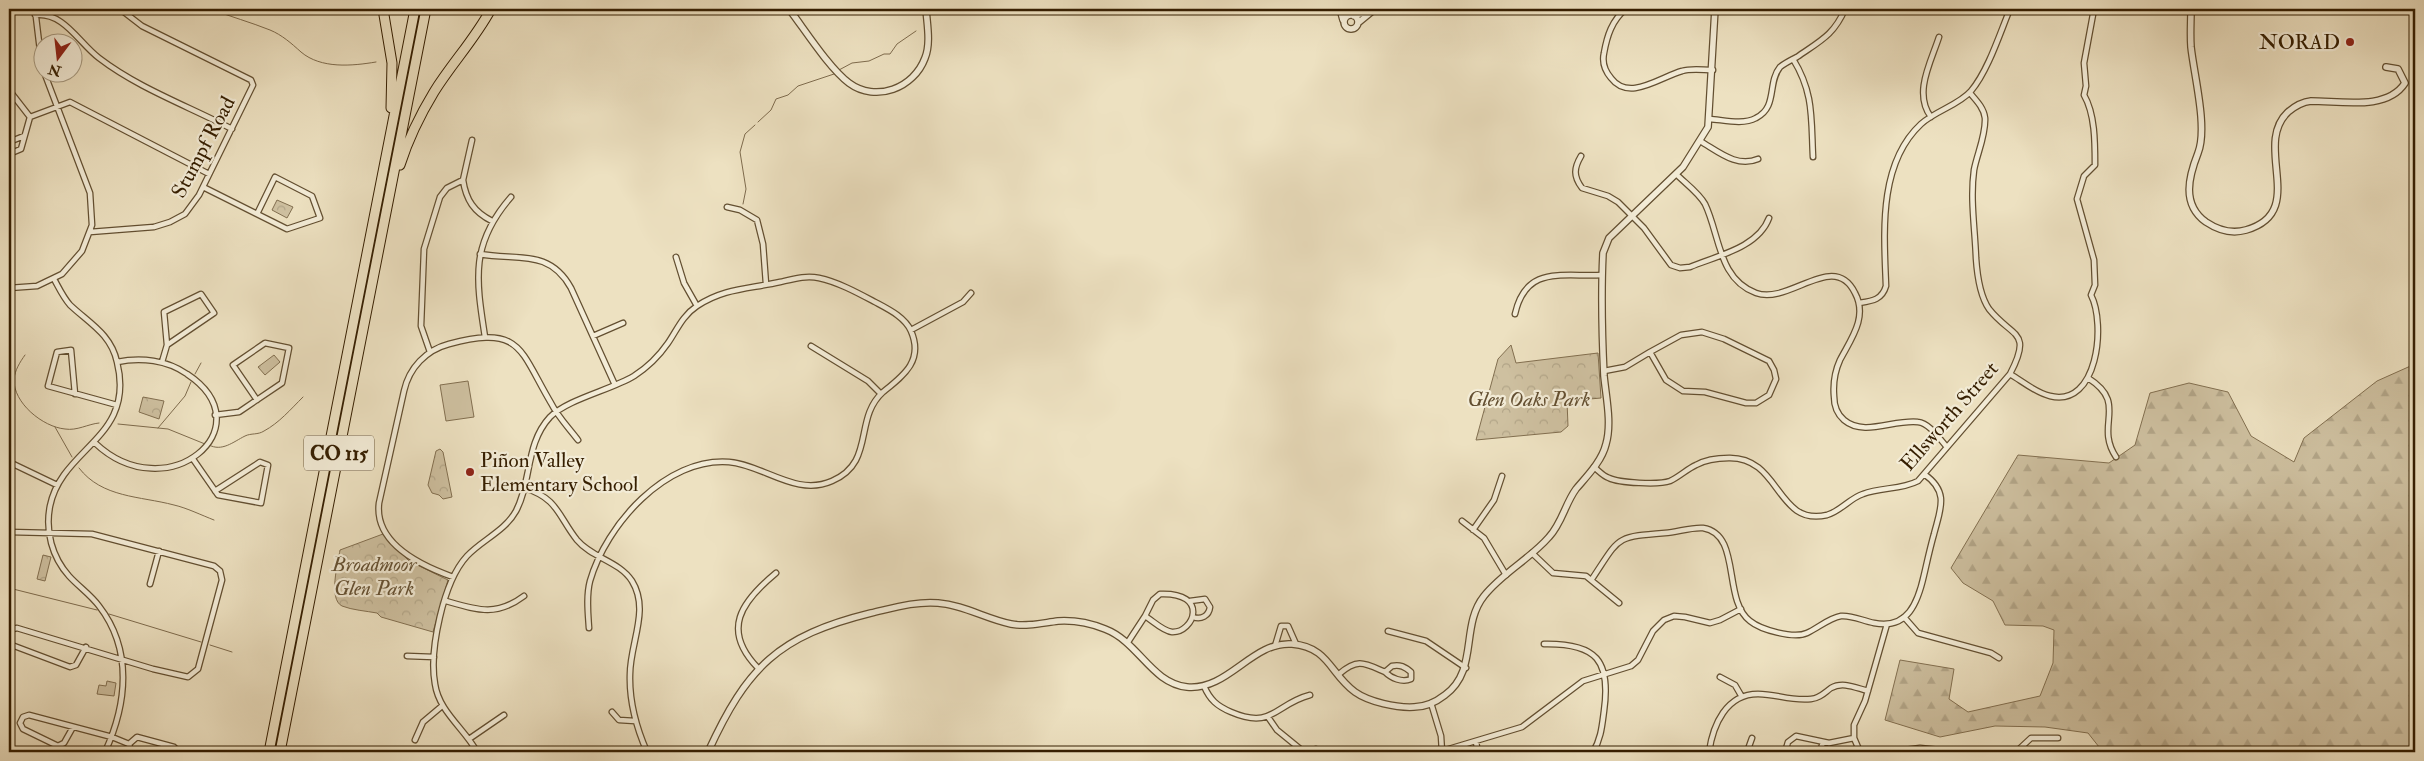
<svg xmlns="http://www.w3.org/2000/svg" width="2424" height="761" viewBox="0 0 2424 761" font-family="'IM FELL Double Pica',serif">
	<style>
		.grass { fill: #cec0a0; stroke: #826f50 }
		.forest { fill: url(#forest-firs); stroke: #826f50 }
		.park { fill: url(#park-crowns); stroke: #826f50 }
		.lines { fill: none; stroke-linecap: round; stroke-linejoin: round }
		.stream { stroke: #7e6b4d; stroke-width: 1 }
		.minor-casing { stroke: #634f31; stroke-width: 7 }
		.tertiary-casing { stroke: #634f31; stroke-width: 8 }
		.motorway-casing { stroke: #351e01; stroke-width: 11 }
		.minor { stroke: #f3ecd7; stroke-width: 4.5 }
		.tertiary { stroke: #f3ecd7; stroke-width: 5.5 }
		.motorway { stroke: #ede1c1; stroke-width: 9 }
		.poi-dot { fill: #8f2418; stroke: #f3ecd7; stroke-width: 2 }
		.labels { text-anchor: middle; stroke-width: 4.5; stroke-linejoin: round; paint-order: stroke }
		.shield { fill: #f3ecd7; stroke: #6e5c41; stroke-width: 1 }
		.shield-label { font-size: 20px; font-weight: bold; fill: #351e01 }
		.poi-label { font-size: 21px; fill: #351e01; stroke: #f3ecd7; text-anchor: end }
		.street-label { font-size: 21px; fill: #351e01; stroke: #f3ecd7 }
		.park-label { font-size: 21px; font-style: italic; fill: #634f31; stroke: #f3ecd7 }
	</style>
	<defs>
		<pattern id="forest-firs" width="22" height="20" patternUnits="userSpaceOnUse" patternTransform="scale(1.25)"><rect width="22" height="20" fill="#cec0a0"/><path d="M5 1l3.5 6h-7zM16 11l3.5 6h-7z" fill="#b2a588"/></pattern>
		<pattern id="park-crowns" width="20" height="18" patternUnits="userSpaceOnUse" patternTransform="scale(1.25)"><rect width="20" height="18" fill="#cec0a0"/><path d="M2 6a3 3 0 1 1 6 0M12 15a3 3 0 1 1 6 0" fill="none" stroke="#b2a588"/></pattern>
	</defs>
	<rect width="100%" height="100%" fill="#ede1c1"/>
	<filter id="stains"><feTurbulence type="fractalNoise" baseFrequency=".004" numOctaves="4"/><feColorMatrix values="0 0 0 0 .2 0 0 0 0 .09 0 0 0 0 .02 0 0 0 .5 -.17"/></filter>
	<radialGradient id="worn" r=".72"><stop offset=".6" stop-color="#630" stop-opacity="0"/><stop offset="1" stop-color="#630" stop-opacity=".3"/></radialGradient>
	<path class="grass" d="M 468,381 L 474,417 L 446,421 L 440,385 Z"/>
	<path class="forest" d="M 2415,364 L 2415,752 L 2103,752 L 2088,733 L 2045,727 L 1995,726 L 1940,737 L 1885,720 L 1900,660 L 1954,669 L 1949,699 L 1968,712 L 2040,696 L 2053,663 L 2054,630 L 2043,626 L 2005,625 L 1993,601 L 1963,583 L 1951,568 L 2018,455 L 2109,463 L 2135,445 L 2150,393 L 2189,383 L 2228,392 L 2251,436 L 2294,462 L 2304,438 L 2377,381 Z"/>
	<path class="park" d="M 277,200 L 293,207 L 287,218 L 272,210 Z
		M 1511,345 L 1516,363 L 1598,353 L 1601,398 L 1567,401 L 1568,426 L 1561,432 L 1476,440 L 1498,359 Z
		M 274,355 L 280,362 L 265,375 L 258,367 Z
		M 143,397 L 164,401 L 159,419 L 139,412 Z
		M 440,449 L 443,452 L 452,497 L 443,499 L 439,495 L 432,493 L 428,485 L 436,451 Z
		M 383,534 L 409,561 L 448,580 L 433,632 L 381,617 L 377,613 C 366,611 352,610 342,606 C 328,599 338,563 340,550 Z
		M 43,555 L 51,557 L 45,581 L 37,579 Z
		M 107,681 L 116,683 L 114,696 L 97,694 L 99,685 L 106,686 Z"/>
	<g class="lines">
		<path class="stream" d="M 211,9 C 231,17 250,22 270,30 C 282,35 291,43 301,52 C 321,69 352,66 376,62
			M 839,70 L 852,63 L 869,61 L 884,54 L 890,54 L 897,44 L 916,31
			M 758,122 L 771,110 L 776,99 L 788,95 L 798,86 L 834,74
			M 743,204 L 746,189 L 740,152 L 745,134 L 755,125
			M 25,355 C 20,362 15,370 14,379 C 13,403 43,427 65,429 C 77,431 88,424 99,423
			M 195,374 L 201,363
			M 118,424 L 168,429 L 205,444
			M 55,427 L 72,457
			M 158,428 L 185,396 L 191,382
			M 209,445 C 222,452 233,442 245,436 C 251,433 258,435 264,431 C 279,423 291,409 303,397
			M 79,468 C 102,498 140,496 174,505 C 187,508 201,515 214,520
			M 9,588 L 97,610
			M 109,614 L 201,642
			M 210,645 L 232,652"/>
		<defs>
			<path id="minor" d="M 35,9 L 42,67
				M 1626,9 C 1612,20 1607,36 1604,53 C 1602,62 1605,71 1611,78 C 1629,102 1660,77 1682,71 C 1691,68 1703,70 1713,70
				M 35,15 C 64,12 78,42 99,58 C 138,88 188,106 232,129
				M 1793,59 C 1814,93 1811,118 1813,157
				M 9,90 L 30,117
				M 30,117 L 70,102 L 209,174
				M 1931,117 C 1913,93 1931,62 1939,37
				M 1710,119 C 1724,120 1743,125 1756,118 C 1778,107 1767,83 1780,67 C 1785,63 1791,60 1797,57 C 1820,41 1834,35 1845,9
				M 1700,141 C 1719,152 1737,168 1758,159
				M 9,142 L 24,136
				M 9,154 L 21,149 L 30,117
				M 1581,156 C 1574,168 1573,176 1582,188 L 1608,196 L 1618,202 L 1644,228 L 1671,265 L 1680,268 L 1690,267 C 1716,256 1758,248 1769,218
				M 1676,174 C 1685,183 1699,193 1705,204 C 1720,235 1718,279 1756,293 C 1790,305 1834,250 1855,293 C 1868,317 1851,339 1840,360 C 1835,371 1833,384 1834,396 C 1834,405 1837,414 1844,420 C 1864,437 1894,419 1918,422 C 1929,423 1939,438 1946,446
				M 463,180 L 472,140
				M 203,187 L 287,229 L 320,218 L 312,196 L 275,177 L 257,214
				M 727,207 L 740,210 L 757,220 L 763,244 L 766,284
				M 90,232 L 154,227 L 170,222 L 185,214 L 199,195 L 253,85 L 251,80 L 142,26 L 120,9
				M 480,254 C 516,261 549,248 571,288 L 615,385
				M 676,257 L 684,283 L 697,306
				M 54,279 C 59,288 63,297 70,305 C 89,323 111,334 117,362 C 136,438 62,447 50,506 C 45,531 52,557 69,576 C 79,587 90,594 99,606 C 133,650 127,704 105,752
				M 9,288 L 37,286 L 62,274 L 82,251 L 92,225 L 90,193 L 44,72
				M 1859,303 C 1872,301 1882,300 1886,286 C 1884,233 1878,164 1921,124 C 1935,111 1959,105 1971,91 C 1988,71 2000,33 2010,9
				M 1515,314 C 1526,265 1561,277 1602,275
				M 911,330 L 963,302 L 971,293
				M 593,336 L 623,323
				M 485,337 C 476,279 470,244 511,197
				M 811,346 L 868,381 L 881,394
				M 430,352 L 421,326 L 424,249 L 440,197 L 447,188 L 463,180 C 466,200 474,212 492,221
				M 162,362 L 167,345 L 214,313 L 201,294 L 164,312 L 167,345
				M 1604,371 L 1625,367 L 1650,352 L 1681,335 L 1702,332 L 1724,339 L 1769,361 L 1774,370 L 1776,379 L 1769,395 L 1756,403 L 1746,403 L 1705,392 L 1683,391 L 1666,380 L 1650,352
				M 2010,374 C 2022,381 2036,393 2050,396 C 2098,408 2106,324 2091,295 L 2095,285 L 2094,260 L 2077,199 L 2084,176 L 2095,165 C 2095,142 2095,114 2084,95 L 2086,86 L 2084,63 L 2094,9
				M 2088,378 C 2129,404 2094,424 2116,457
				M 75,394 L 71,350 L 57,352 L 48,386 L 117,405
				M 215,415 L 239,412 L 242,410 L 282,383 L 289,348 L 265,343 L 233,365 L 257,400
				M 95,443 C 167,511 267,427 187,374 C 167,360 141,357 117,362
				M 193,459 L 218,495 L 261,503 L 268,465 L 260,462 L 215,491
				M 9,462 L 57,485
				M 1594,467 C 1599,471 1603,476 1609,478 C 1619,483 1659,485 1670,481 C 1679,477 1687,469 1696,465 C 1705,460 1718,458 1729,458 C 1781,457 1776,527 1827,515 C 1841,511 1850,498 1863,494 C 1881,487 1901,490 1918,481 L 2010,374 C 2033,330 2012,338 1989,309 C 1980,296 1977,273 1976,258 C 1975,229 1970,199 1974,170 C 1977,154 1986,135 1985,118 C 1984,108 1976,100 1970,93
				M 524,488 C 558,498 558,516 577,540 C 592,558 619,561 632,581 C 650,610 630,643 630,674 C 629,702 636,727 647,752
				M 1462,521 L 1484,538 L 1506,575
				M 1473,530 L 1494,500 L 1502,476
				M 9,532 L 92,534 L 214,566 L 220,571 L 222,580 L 198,669 L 188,677 L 153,669 L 17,628 L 9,630
				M 1532,553 L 1553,573 L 1586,576 L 1619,603
				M 453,577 C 422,566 374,544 379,503 L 404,391 C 409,368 426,350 449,344 C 522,325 519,349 551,403 C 558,417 569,428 578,440
				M 1592,579 C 1620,537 1614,537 1665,533 C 1678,532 1691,527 1703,528 C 1742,534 1722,600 1750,621 C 1761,630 1794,639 1807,633 C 1818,628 1829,618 1841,616 C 1852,615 1863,621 1874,623 C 1908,630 1918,602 1924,575 C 1927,562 1930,548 1934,534 C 1940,510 1950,492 1924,474
				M 150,584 L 159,551
				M 1160,594 C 1210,592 1194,633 1172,632 C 1163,631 1153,621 1145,616 L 1153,600 Z
				M 446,601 C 477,610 496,617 524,596
				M 1190,601 L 1205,599 L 1210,607 C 1209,616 1201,620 1193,617
				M 1904,617 L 1918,633 L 1991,653 L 1999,658
				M 1388,631 L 1426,641 L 1466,668
				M 1128,642 L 1145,616
				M 9,644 L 70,667 L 76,665 L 86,647
				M 1544,644 C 1597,643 1611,661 1604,711 C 1602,726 1601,739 1593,752
				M 1275,646 L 1281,626 L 1288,626 L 1296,644
				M 407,656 L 434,657
				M 1392,666 C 1400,664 1405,667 1411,672 L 1411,679 C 1402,683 1391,678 1385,672 Z
				M 758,668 C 721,630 741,602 776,573
				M 1339,674 C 1358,658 1364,663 1385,672
				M 1720,677 L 1735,685 L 1742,697
				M 1204,686 C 1210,700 1217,706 1231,712 C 1273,730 1275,704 1310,695
				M 1431,703 L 1441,736 L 1442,752
				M 612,712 L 619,720 L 635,721
				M 1268,717 L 1277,730 L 1304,752
				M 73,727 L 64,743 L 58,746 L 23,729 L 20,723 L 23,717 L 29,715 L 112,737 L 129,744
				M 469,739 L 504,715
				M 415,740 L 423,722 L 442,706
				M 1476,742 L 1478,752
				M 1442,751 L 1522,727 L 1583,681 L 1631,666 L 1638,660 L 1653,631 L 1664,620 L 1674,616 L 1685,617 L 1710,623 L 1720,620 L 1741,609
				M 131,752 L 129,744 L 137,737 L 174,747 L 179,752
				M 477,752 C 465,729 439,712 435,684 C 429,651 443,582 467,556 C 482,540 505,531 516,511 C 532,481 525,444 550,417 C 568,399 611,390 634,376 C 648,367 659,356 668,343 C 677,330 682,316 697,306 C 724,288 749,289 780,282 C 793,279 806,275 819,278 C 838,282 858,293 875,302 C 888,309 905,317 911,331 C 924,361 903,376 883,392 C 853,419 876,462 832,481 C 796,497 764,465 729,462 C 666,457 606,525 590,581 C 586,596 588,613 589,628
				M 1309,752 L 1316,749 L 1321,752
				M 1709,752 C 1713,725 1726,694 1758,694 C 1777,694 1789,701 1811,699 C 1820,698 1824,693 1831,688 C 1843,681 1856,688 1868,691
				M 1747,752 L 1752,738
				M 1785,752 L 1788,742 L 1796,736 L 1829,743 L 1854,738
				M 1820,752 L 1823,742
				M 1860,752 L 1854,738 L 1854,725 L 1865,701 L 1887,624
				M 1889,752 L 1920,748 L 1960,752
				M 2016,752 L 2031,738 L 2058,738"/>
			<path id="tertiary" d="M 789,9 C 805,30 829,68 849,83 C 876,103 914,88 925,58 C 931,43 927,24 926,9
				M 1340,9 L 1343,20
				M 2191,9 C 2191,21 2190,34 2191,47 C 2194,75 2208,128 2198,153 C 2189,176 2181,204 2206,222 C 2218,230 2232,234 2246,230 C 2309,212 2252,146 2288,112 C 2295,106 2302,102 2311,101 C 2341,101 2387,111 2405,83 L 2398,69 L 2386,67
				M1344 22a7 7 0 1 1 14 0a7 7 0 1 1-14 0Z
				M 1354,16 L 1374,9
				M 1358,23 L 1375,9
				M 708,752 C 747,667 778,636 871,613 C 893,608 916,601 938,603 C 964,605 986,619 1011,624 C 1027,627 1042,623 1058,621 C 1074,620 1090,623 1105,629 C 1139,642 1151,683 1187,687 C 1228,691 1252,641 1292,644 C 1329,647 1330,674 1355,692 C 1369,702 1397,708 1414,707 C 1425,707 1436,702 1445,695 C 1479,670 1460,626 1484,596 C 1502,573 1530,559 1549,537 C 1562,523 1565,504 1576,489 C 1587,476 1602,461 1606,444 C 1612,423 1606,397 1604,376 C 1602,335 1601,293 1603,253 L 1609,238 L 1683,167 L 1708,127 L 1715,9"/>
			<path id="motorway" d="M 383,9 L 392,63 L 391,108
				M 400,165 C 408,140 420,115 434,92 C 452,63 475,39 491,9
				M 269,752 L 415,9
				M 280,752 L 426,9"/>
		</defs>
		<use href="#minor" class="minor-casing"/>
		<use href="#tertiary" class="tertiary-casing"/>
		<use href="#motorway" class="motorway-casing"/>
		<use href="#minor" class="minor"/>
		<use href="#tertiary" class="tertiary"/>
		<use href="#motorway" class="motorway"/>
	</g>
	<g class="poi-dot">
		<circle cx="2350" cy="42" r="5"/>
		<circle cx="470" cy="472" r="5"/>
	</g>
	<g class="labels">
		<rect class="shield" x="304" y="435.5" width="70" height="35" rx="4"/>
		<g class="shield-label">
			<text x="339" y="460">CO 115</text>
		</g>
		<g class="poi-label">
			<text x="2340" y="49">NORAD</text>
			<text x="480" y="467" text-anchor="start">Piñon Valley<tspan x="480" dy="24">Elementary School</tspan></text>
		</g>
		<g class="street-label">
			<text transform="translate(203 147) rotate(-62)" y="7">Stumpf Road</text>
			<text transform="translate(1949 416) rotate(-49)" y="7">Ellsworth Street</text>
		</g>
		<g class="park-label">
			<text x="1529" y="406">Glen Oaks Park</text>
			<text x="374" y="571">Broadmoor<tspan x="374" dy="24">Glen Park</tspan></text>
		</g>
	</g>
	<rect width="2424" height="761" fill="none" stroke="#ede1c1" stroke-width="30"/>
	<rect x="10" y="10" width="2404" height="741" fill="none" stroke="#351e01" stroke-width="2.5"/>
	<rect x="15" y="15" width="2394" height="731" fill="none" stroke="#351e01"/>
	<g transform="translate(58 58) rotate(195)"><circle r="24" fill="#f3ecd7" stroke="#a79a81"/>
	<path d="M0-4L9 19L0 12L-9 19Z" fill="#8f2418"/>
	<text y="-8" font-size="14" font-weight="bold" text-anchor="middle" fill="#351e01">N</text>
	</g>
	<rect width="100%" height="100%" filter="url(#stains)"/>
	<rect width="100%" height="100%" fill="url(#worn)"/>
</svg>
